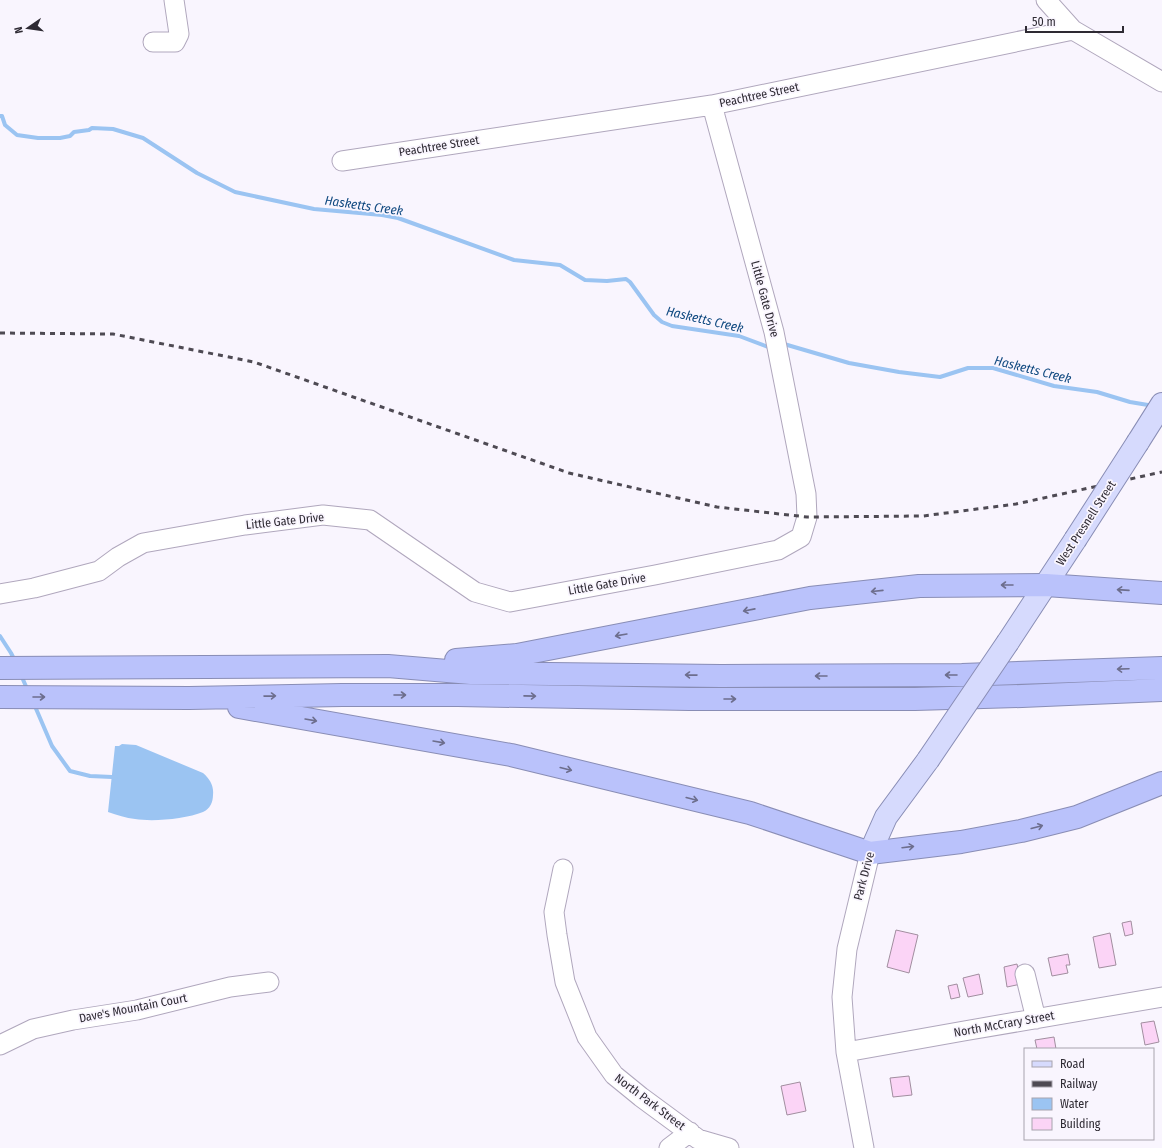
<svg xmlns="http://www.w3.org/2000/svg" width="1162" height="1148" viewBox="0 0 1162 1148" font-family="'Fira Sans Condensed',sans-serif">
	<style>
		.water { fill: #9bc4f2 }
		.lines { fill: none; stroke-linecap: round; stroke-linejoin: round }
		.stream { stroke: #9bc4f2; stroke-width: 4 }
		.building { fill: #fbd4f6; stroke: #a18e9f }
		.minor-casing { stroke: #b0a7bd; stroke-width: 21 }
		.major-casing { stroke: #898db5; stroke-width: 24 }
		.highway-casing { stroke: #898db5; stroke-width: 24 }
		.minor { stroke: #fff; stroke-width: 19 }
		.major { stroke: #d6dafd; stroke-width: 22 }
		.highway { stroke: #bac2fb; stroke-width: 22 }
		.rail { stroke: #4e4a53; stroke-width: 3; stroke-dasharray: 5 5; stroke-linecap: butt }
		.major-bridge-casing { stroke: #898db5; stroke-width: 24; stroke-linecap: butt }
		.major-bridge { stroke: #d6dafd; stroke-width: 22 }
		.oneway { stroke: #6d6e8d }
		.labels { text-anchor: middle; stroke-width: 3.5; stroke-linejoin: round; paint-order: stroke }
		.street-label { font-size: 12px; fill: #2e2a33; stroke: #f9f5fe }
		.water-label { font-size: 13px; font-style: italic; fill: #114a81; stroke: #f9f5fe }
	</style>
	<rect width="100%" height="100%" fill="#f9f5fe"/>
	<path class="water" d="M 122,744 L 136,745 L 203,773 C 210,779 214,786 213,795 C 213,802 210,809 203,812 C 186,819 153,822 135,819 C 126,818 117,815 108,812 L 115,746 L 119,746 Z"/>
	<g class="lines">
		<path class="stream" d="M 0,116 L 2,116 L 5,125 L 17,135 L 38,138 L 60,138 L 70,136 L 74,132 L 89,130 L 92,128 L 113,129 L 143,138 L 197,173 L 235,192 L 314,209 L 382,215 L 398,218 L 514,260 L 560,265 L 585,280 L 607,281 L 626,279 L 630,282 L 654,315 L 662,322 L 672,326 L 739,336 L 768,347
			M 784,344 L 849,363 L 899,372 L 940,377 L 968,368 L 993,368 L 1054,386 L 1097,392 L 1130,402 L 1154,406
			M 0,636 L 11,653 L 15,661
			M 21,675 L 28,691
			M 34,704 L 52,746 L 70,771 L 90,776 L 112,777 L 116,779"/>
	</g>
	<path class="building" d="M 1131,921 L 1133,934 L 1125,936 L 1122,923 Z
		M 896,930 L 918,935 L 909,973 L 887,967 Z
		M 1110,933 L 1116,965 L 1099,968 L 1093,937 Z
		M 1068,954 L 1070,965 L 1066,965 L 1068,973 L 1052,976 L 1048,958 Z
		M 1017,964 L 1021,984 L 1007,987 L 1004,967 Z
		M 979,974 L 983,994 L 968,997 L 963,978 Z
		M 957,984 L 960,997 L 951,999 L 948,986 Z
		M 1154,1021 L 1159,1042 L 1145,1045 L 1141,1023 Z
		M 1054,1037 L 1056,1049 L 1037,1049 L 1035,1040 Z
		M 909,1076 L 912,1095 L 893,1097 L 890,1078 Z
		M 800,1082 L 806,1111 L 787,1115 L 781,1086 Z"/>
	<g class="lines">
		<defs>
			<path id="minor" d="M 1046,0 L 1073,30 L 1162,82
				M 153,42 L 175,42 L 179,34 L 174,0
				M 342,161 L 712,105 L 1073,30
				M 0,594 L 34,588 L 99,571 L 118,557 L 143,543 L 245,525 L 323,515 L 370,520 L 475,592 L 510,602 L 655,575 L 778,550 L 801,537 L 807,517 L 806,494 L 774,332 L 712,105
				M 563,869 L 554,912 L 557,935 L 565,982 L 587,1037 L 614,1075 L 641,1097 L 698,1139 L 729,1148
				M 1025,974 L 1036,1019
				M 0,1045 L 33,1029 L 73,1020 L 137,1010 L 230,987 L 269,982
				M 846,1052 L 964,1031 L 1162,997
				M 669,1148 L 690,1132
				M 864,1148 L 846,1052 L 842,997 L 847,949 L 870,853"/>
			<path id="major" d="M 1138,442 L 1162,404
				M 1008,642 L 1075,540
				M 870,853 L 886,817 L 928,760"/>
			<path id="highway" d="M 456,660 L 517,655 L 810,598 L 919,586 L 1046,585 L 1162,593
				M 0,668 L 388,666 L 471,673 L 721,676 L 962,675 L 1162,668
				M 0,697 L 189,698 L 342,695 L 458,695 L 689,699 L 915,699 L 1022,696 L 1162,690
				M 239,707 L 511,755 L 750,813 L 870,853 L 961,842 L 1021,831 L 1077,817 L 1162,783"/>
		</defs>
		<use href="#minor" class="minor-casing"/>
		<use href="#major" class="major-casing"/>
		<use href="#highway" class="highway-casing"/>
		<use href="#minor" class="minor"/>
		<use href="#major" class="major"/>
		<use href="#highway" class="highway"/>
		<path class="rail" d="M 0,333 L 113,334 L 254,362 L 569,473 L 717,507 L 807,517 L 923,516 L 1016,504 L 1162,472"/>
		<defs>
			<path id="major-bridge" d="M 1075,540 L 1138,442
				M 928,760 L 1008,642"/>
		</defs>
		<use href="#major-bridge" class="major-bridge-casing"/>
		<use href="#major-bridge" class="major-bridge"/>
	</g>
	<defs><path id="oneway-shaft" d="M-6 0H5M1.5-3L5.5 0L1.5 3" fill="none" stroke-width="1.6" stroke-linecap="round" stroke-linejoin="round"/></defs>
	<g class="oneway">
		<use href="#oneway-shaft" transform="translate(1007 585) rotate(180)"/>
		<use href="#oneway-shaft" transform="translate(1123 590) rotate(-176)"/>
		<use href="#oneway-shaft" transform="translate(877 591) rotate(174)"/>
		<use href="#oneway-shaft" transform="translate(749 610) rotate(169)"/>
		<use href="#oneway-shaft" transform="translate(621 635) rotate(170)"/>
		<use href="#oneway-shaft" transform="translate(1123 669) rotate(178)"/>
		<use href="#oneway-shaft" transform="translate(691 675) rotate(-179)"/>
		<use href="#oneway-shaft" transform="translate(951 675) rotate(180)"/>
		<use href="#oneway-shaft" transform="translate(821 676) rotate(180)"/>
		<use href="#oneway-shaft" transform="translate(400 695)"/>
		<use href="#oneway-shaft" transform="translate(270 696) rotate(-1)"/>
		<use href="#oneway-shaft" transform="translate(530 696) rotate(1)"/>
		<use href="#oneway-shaft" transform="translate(39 697)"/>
		<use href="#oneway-shaft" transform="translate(730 699)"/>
		<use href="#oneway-shaft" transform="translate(311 720) rotate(10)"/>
		<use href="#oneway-shaft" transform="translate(439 742) rotate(10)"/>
		<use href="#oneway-shaft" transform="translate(566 769) rotate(14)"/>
		<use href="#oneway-shaft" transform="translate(692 799) rotate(14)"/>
		<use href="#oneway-shaft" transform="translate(1037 827) rotate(-15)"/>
		<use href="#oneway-shaft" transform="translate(908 847) rotate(-7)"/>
	</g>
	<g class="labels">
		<g class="street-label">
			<text transform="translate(759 95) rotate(-12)" y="4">Peachtree Street</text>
			<text transform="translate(439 146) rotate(-9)" y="4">Peachtree Street</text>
			<text transform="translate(765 299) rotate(75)" y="4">Little Gate Drive</text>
			<text transform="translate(285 521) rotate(-6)" y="4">Little Gate Drive</text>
			<text transform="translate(1086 523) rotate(-57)" y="4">West Presnell Street</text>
			<text transform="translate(607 584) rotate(-10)" y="4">Little Gate Drive</text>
			<text transform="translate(864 876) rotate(-75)" y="4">Park Drive</text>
			<text transform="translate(133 1008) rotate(-11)" y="4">Dave's Mountain Court</text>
			<text transform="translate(1004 1024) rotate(-10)" y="4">North McCrary Street</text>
			<text transform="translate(650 1102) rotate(37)" y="4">North Park Street</text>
		</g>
		<g class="water-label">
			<text transform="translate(364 205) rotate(8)" y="5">Hasketts Creek</text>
			<text transform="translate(705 319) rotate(13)" y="5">Hasketts Creek</text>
			<text transform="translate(1033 369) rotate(14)" y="5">Hasketts Creek</text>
		</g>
	</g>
	<rect x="1024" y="1048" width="130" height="92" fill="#f9f5fe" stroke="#a8a4ad"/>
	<rect x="1032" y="1061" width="20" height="6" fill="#d6dafd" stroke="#a8a4ad"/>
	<text x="1060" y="1068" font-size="12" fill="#2e2a33">Road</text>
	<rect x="1032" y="1081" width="20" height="6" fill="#4e4a53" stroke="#a8a4ad"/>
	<text x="1060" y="1088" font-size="12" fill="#2e2a33">Railway</text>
	<rect x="1032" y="1098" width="20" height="12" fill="#9bc4f2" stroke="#a8a4ad"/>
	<text x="1060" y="1108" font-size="12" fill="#2e2a33">Water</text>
	<rect x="1032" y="1118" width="20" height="12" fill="#fbd4f6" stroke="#a8a4ad"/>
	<text x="1060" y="1128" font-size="12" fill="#2e2a33">Building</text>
	<g transform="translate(28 28) rotate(257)" stroke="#f9f5fe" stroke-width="3" paint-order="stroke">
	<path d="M0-3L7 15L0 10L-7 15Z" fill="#2e2a33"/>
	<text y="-6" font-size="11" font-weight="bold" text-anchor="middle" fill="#2e2a33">N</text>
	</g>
	<path d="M1026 26v6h97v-6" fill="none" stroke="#2e2a33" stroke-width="2"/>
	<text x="1032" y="26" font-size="12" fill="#2e2a33" stroke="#f9f5fe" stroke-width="3" paint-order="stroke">50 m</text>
</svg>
